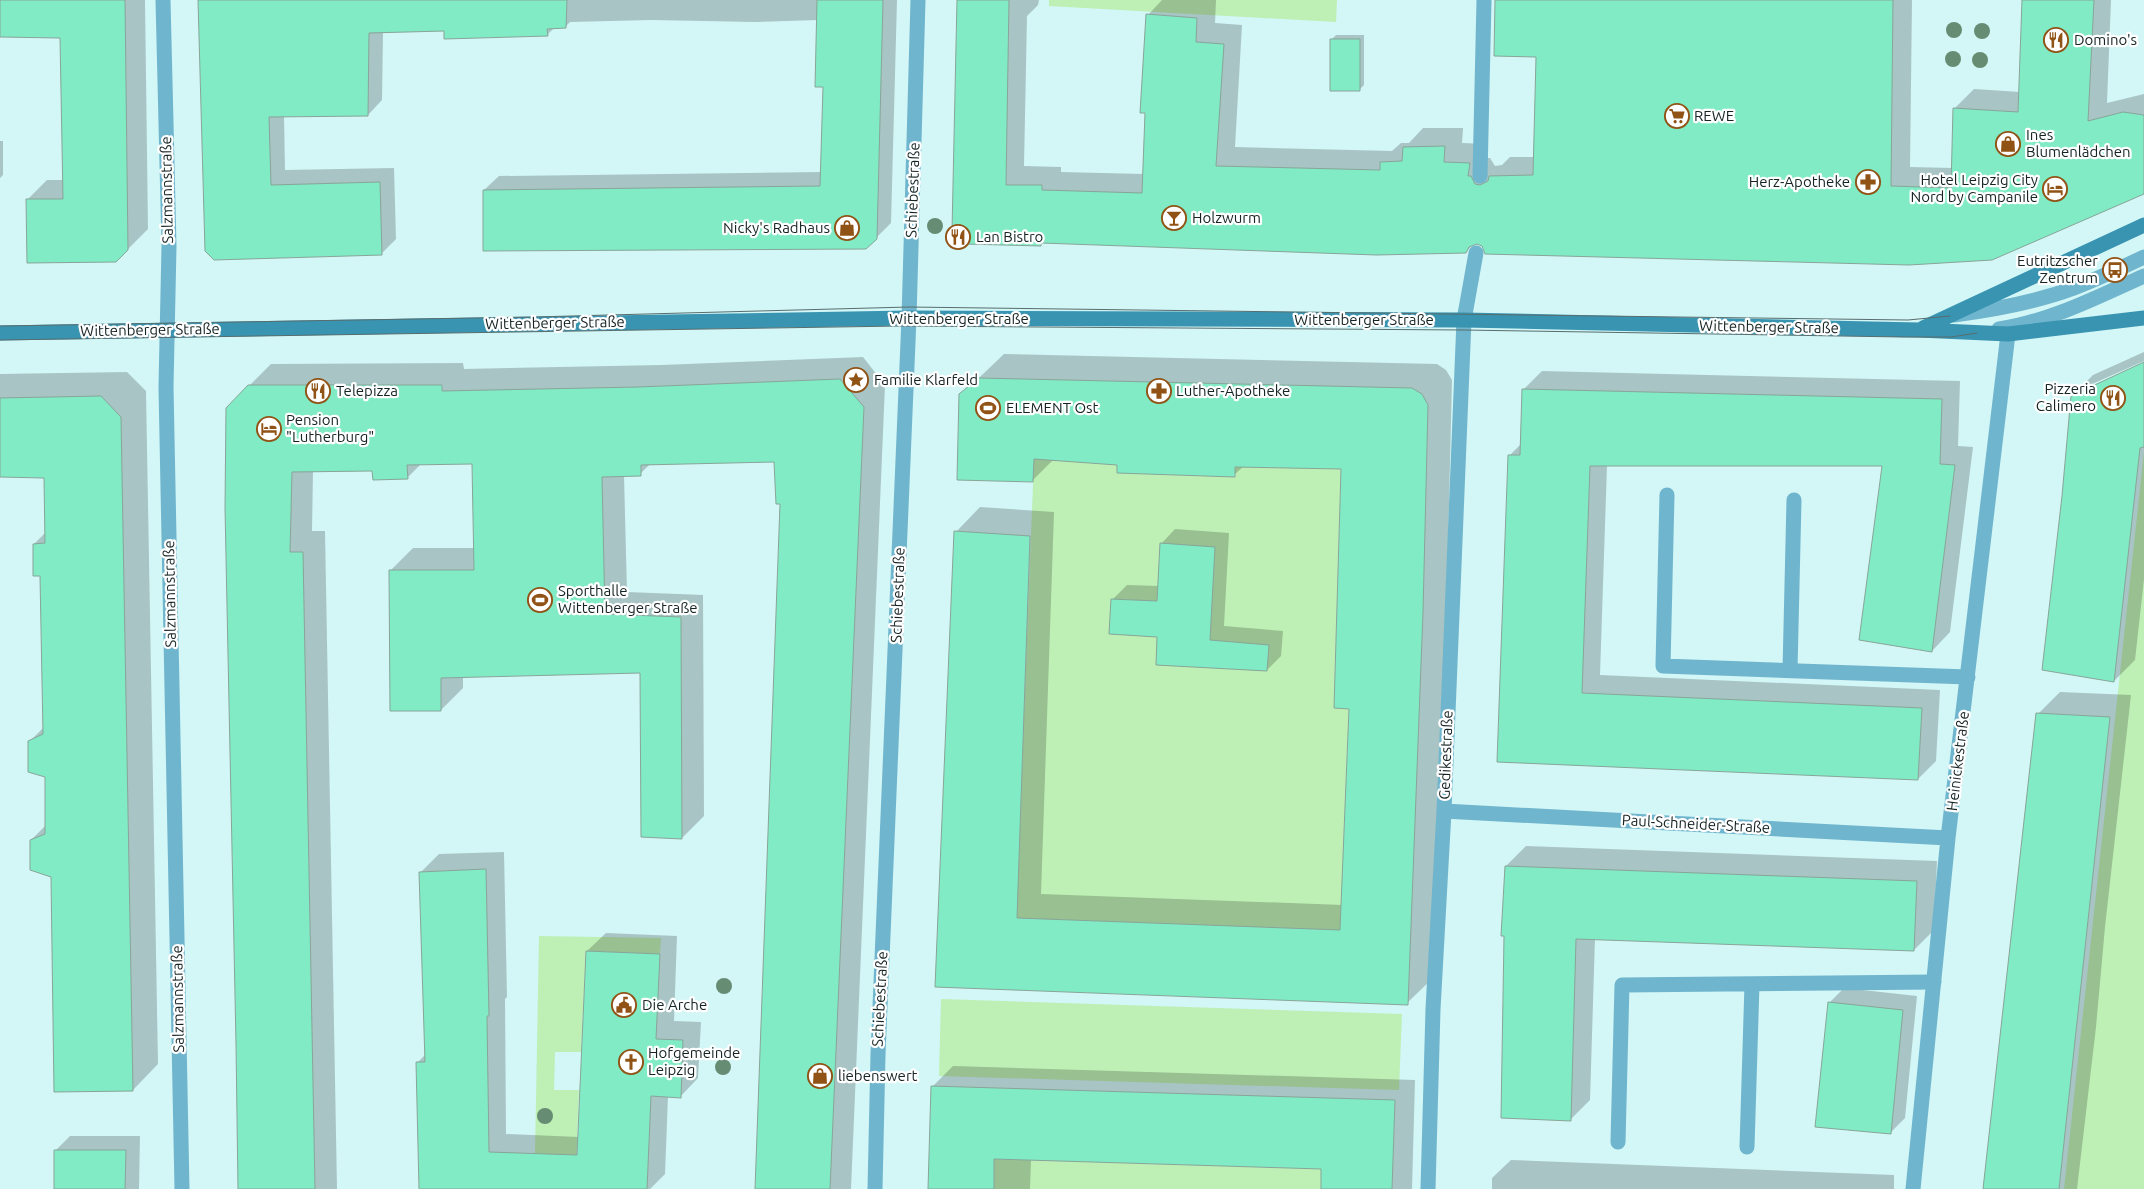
<svg xmlns="http://www.w3.org/2000/svg" width="2144" height="1189" viewBox="0 0 2144 1189" font-family="Ubuntu,sans-serif">
	<style>
		.green { fill: #bef0b5 }
		.shadow { fill: #0003 }
		.building { fill: #80ebc4; stroke: #88a599 }
		.lines { fill: none; stroke-linecap: round; stroke-linejoin: round }
		.lane { stroke: #6fb5cd; stroke-width: 15 }
		.street { stroke: #6fb5cd; stroke-width: 15 }
		.secondary { stroke: #3994b1; stroke-width: 15 }
		.tram { stroke: #586d6d; stroke-width: 1 }
		.tree { fill: #668c73 }
		.labels { text-anchor: middle; stroke-width: 4.5; stroke-linejoin: round; paint-order: stroke }
		.poi-label { font-size: 15px; fill: #162323; stroke: #fff; text-anchor: start }
		.street-label { font-size: 15px; fill: #162323; stroke: #fff }
	</style>
	<rect width="100%" height="100%" fill="#d3f6f6"/>
	<path class="green" d="M 1049,0 L 1337,0 L 1336,22 L 1049,6 Z
		M 2144,452 L 2144,1189 L 2064,1189 Z
		M 1117,458 L 1117,473 L 1235,477 L 1235,467 L 1341,465 L 1334,708 L 1349,709 L 1340,930 L 1004,918 L 1018,871 L 1034,459 Z
		M 539,936 L 661,938 L 660,954 L 586,951 L 581,1052 L 555,1052 L 554,1090 L 579,1090 L 575,1189 L 535,1154 Z
		M 941,999 L 1402,1014 L 1399,1090 L 939,1076 Z
		M 994,1159 L 1321,1169 L 1321,1189 L 994,1189 Z"/>
	<path class="shadow" d="M 0,0 L 145,0 L 148,229 L 116,261 L 27,200 L 47,180 L 64,180 L 61,37 L 0,36 Z
		M 200,0 L 897,0 L 891,223 L 866,248 L 484,190 L 499,176 L 821,172 L 824,85 L 818,20 L 755,22 L 651,20 L 570,22 L 565,27 L 554,28 L 547,35 L 445,30 L 383,32 L 382,100 L 368,115 L 284,115 L 285,170 L 394,168 L 396,239 L 381,254 L 214,259 Z
		M 958,0 L 1039,0 L 1038,5 L 1027,16 L 1024,166 L 1061,167 L 1061,172 L 1144,174 L 1148,15 L 1162,0 L 1216,0 L 1215,23 L 1242,25 L 1235,147 L 1392,151 L 1401,143 L 1409,143 L 1423,128 L 1463,128 L 1462,143 L 1488,144 L 1487,158 L 1490,158 L 1495,166 L 1502,165 L 1510,157 L 1534,157 L 1537,56 L 1497,0 L 1912,0 L 1910,167 L 1953,168 L 1955,108 L 1974,89 L 2020,92 L 2023,0 L 2111,0 L 2107,103 L 2144,94 L 2144,192 L 1483,245 L 1474,243 L 1466,252 L 1043,242 L 1040,244 L 964,243 Z
		M 1336,35 L 1364,35 L 1364,85 L 1359,90 L 1331,40 Z
		M 0,141 L 3,141 L 3,175 L 0,178 Z
		M 2144,352 L 2144,361 L 2090,385 L 2090,388 L 2144,364 L 2144,579 L 2135,660 L 2114,681 L 2063,496 L 2072,396 L 2093,375 Z
		M 1004,354 L 1437,364 L 1446,370 L 1452,380 L 1447,587 L 1432,979 L 1407,1003 L 937,986 L 956,532 L 980,507 L 1054,512 L 1041,894 L 1343,905 L 1350,708 L 1342,467 L 1244,466 L 1234,475 L 1118,463 L 1054,459 L 1032,481 L 961,395 Z
		M 863,357 L 885,385 L 851,1189 L 756,1189 L 781,502 L 775,460 L 651,463 L 640,474 L 624,475 L 627,592 L 703,595 L 704,816 L 682,838 L 642,671 L 463,676 L 463,688 L 441,710 L 390,571 L 413,548 L 475,548 L 473,463 L 422,463 L 407,478 L 374,470 L 313,471 L 312,531 L 325,531 L 337,1189 L 239,1189 L 249,386 L 271,364 L 463,363 L 464,369 L 661,365 Z
		M 1542,371 L 1960,381 L 1958,446 L 1973,447 L 1950,632 L 1932,651 L 1883,465 L 1607,465 L 1600,675 L 1940,690 L 1936,761 L 1918,779 L 1499,761 L 1510,455 L 1521,444 L 1523,390 Z
		M 127,372 L 146,391 L 158,1064 L 133,1090 L 52,876 L 31,840 L 46,825 L 46,776 L 29,742 L 44,727 L 41,575 L 34,544 L 46,532 L 46,477 L 0,476 L 0,374 Z
		M 1175,529 L 1229,533 L 1224,626 L 1283,631 L 1281,656 L 1267,670 L 1159,636 L 1113,599 L 1127,585 L 1159,586 L 1161,544 Z
		M 2060,692 L 2131,695 L 2105,927 L 2096,1027 L 2077,1189 L 1983,1189 L 2038,714 Z
		M 1526,846 L 1937,861 L 1934,930 L 1914,950 L 1595,938 L 1590,1100 L 1570,1120 L 1506,866 Z
		M 504,852 L 507,997 L 505,999 L 506,1134 L 579,1137 L 587,951 L 606,933 L 677,936 L 674,1021 L 701,1022 L 698,1078 L 680,1097 L 668,1096 L 665,1174 L 650,1189 L 420,1189 L 418,1062 L 426,1054 L 421,872 L 439,854 Z
		M 1844,988 L 1917,996 L 1905,1118 L 1891,1132 L 1829,1003 Z
		M 953,1066 L 1415,1080 L 1412,1189 L 1322,1189 L 1322,1168 L 1031,1159 L 1030,1189 L 929,1189 L 932,1087 Z
		M 70,1136 L 140,1136 L 139,1189 L 55,1189 L 55,1151 Z
		M 1511,1160 L 1894,1175 L 1894,1189 L 1492,1189 L 1492,1178 Z"/>
	<path class="building" d="M 0,0 L 125,0 L 128,250 L 116,262 L 27,263 L 26,199 L 63,199 L 60,38 L 0,37 Z
		M 198,0 L 567,0 L 566,28 L 547,29 L 548,36 L 444,39 L 444,31 L 369,33 L 368,116 L 269,117 L 271,185 L 380,182 L 382,255 L 214,260 L 205,251 Z
		M 817,0 L 883,0 L 877,239 L 866,249 L 483,251 L 483,190 L 820,186 L 823,87 L 815,87 Z
		M 957,0 L 1009,0 L 1006,185 L 1042,185 L 1042,190 L 1142,193 L 1145,113 L 1140,113 L 1146,14 L 1197,18 L 1196,42 L 1224,44 L 1216,166 L 1380,170 L 1380,162 L 1402,161 L 1403,147 L 1445,146 L 1444,162 L 1470,163 L 1468,176 L 1471,176 L 1475,184 L 1480,185 L 1488,181 L 1489,176 L 1533,175 L 1536,57 L 1494,56 L 1495,0 L 1893,0 L 1891,186 L 1951,188 L 1953,108 L 2018,112 L 2022,0 L 2094,0 L 2088,121 L 2123,112 L 2144,115 L 2144,194 L 1992,260 L 1909,265 L 1485,254 L 1482,246 L 1477,244 L 1469,247 L 1466,253 L 1376,255 L 1041,243 L 1041,246 L 964,244 L 952,231 Z
		M 1330,39 L 1360,39 L 1360,91 L 1330,91 Z
		M 2144,362 L 2144,447 L 2140,448 L 2114,682 L 2042,670 L 2062,496 L 2071,396 Z
		M 979,378 L 1412,388 L 1422,394 L 1428,405 L 1423,612 L 1408,1005 L 935,987 L 954,531 L 1030,536 L 1017,918 L 1340,930 L 1349,709 L 1334,708 L 1341,469 L 1235,467 L 1235,477 L 1117,473 L 1117,465 L 1034,459 L 1033,482 L 957,480 L 959,394 Z
		M 840,379 L 864,407 L 830,1189 L 755,1189 L 780,504 L 776,504 L 774,462 L 641,465 L 641,476 L 602,477 L 605,614 L 681,617 L 682,839 L 641,837 L 640,673 L 441,678 L 441,711 L 390,711 L 389,570 L 474,570 L 472,464 L 407,465 L 408,479 L 373,480 L 372,471 L 292,472 L 290,552 L 303,552 L 315,1189 L 238,1189 L 236,1044 L 225,508 L 226,408 L 248,385 L 442,385 L 442,391 L 638,387 Z
		M 1522,389 L 1942,399 L 1940,464 L 1955,465 L 1932,652 L 1859,640 L 1882,466 L 1590,466 L 1582,693 L 1922,708 L 1918,780 L 1497,762 L 1508,455 L 1520,455 Z
		M 101,396 L 121,417 L 133,1091 L 54,1092 L 51,877 L 30,870 L 30,840 L 45,834 L 45,777 L 28,772 L 28,741 L 43,734 L 40,576 L 33,576 L 33,544 L 45,543 L 44,478 L 0,477 L 0,398 Z
		M 1160,543 L 1215,547 L 1210,640 L 1269,645 L 1267,671 L 1156,665 L 1157,637 L 1109,634 L 1111,599 L 1157,601 Z
		M 2036,713 L 2110,717 L 2065,1133 L 2059,1189 L 1983,1189 Z
		M 1505,866 L 1917,881 L 1914,951 L 1576,939 L 1571,1121 L 1501,1118 L 1504,936 L 1501,936 Z
		M 486,869 L 489,1016 L 487,1016 L 489,1152 L 577,1155 L 586,951 L 660,954 L 656,1039 L 683,1040 L 681,1098 L 651,1096 L 647,1189 L 419,1189 L 416,1062 L 425,1062 L 419,872 Z
		M 1828,1002 L 1903,1010 L 1891,1134 L 1815,1127 Z
		M 931,1086 L 1395,1100 L 1392,1189 L 1321,1189 L 1321,1169 L 994,1159 L 994,1189 L 928,1189 Z
		M 54,1150 L 126,1150 L 125,1189 L 54,1189 Z"/>
	<g class="lines">
		<path class="lane" d="M 1480,176 L 1484,0
			M 1954,315 C 1994,310 2036,302 2074,288 C 2097,279 2121,268 2144,257
			M 1464,320 L 1476,253
			M 1999,329 C 2051,321 2097,297 2144,276
			M 1667,495 L 1663,666 L 1968,677
			M 1790,670 L 1794,500
			M 1618,1142 L 1622,985 L 1934,982
			M 1747,1147 L 1752,984"/>
		<path class="street" d="M 163,0 L 169,246 L 166,387 L 182,1189
			M 1444,811 L 1948,838
			M 875,1189 L 878,1054 L 909,318 L 918,0
			M 1428,1189 L 1433,1009 L 1444,811 L 1464,320
			M 1913,1189 L 1948,838 L 2008,334"/>
		<path class="secondary" d="M 1923,328 L 2144,225
			M 0,333 L 909,318 L 1464,320 L 1919,330 L 2008,334 L 2144,318"/>
		<path class="tram" d="M 0,326 L 534,317 L 909,307 L 1908,320 L 1950,316
			M 0,340 L 900,326 L 1463,330 L 1903,337 L 1951,337 L 1977,333"/>
	</g>
	<g class="tree">
		<circle cx="1954" cy="30" r="8"/>
		<circle cx="1982" cy="31" r="8"/>
		<circle cx="1953" cy="59" r="8"/>
		<circle cx="1980" cy="60" r="8"/>
		<circle cx="935" cy="226" r="8"/>
		<circle cx="724" cy="986" r="8"/>
		<circle cx="723" cy="1067" r="8"/>
		<circle cx="545" cy="1116" r="8"/>
	</g>
	<defs>
		<symbol id="restaurant-ring" viewBox="-11 -11 22 22"><circle r="9.5" fill="#fff" stroke="#905315" stroke-width="1.5"/><path d="M-5-6h1v4h1v-4h1v4h1v-4h1v5L-1.5 .5V6h-2V.5L-5-1ZM5-6V6H3V1.5H1.5Q1.5-4 5-6Z" fill="#905315"/></symbol>
		<symbol id="supermarket-ring" viewBox="-11 -11 22 22"><circle r="9.5" fill="#fff" stroke="#905315" stroke-width="1.5"/><path d="M-6-5.5h2.5l.6 2H6L4.5 2H-2.5L-4.4-4H-6ZM-1.5 3.2a1.3 1.3 0 1 0 .1 0ZM3 3.2a1.3 1.3 0 1 0 .1 0Z" fill="#905315"/></symbol>
		<symbol id="shop-ring" viewBox="-11 -11 22 22"><circle r="9.5" fill="#fff" stroke="#905315" stroke-width="1.5"/><path d="M-5-2.5h2.3a2.7 3.5 0 0 1 5.4 0H5L5.5 6h-11ZM-1.5-2.5h3a1.5 2.3 0 0 0-3 0Z" fill="#905315"/></symbol>
		<symbol id="pharmacy-ring" viewBox="-11 -11 22 22"><circle r="9.5" fill="#fff" stroke="#905315" stroke-width="1.5"/><path d="M-2-6h4v4h4v4h-4v4h-4v-4h-4v-4h4Z" fill="#905315"/></symbol>
		<symbol id="hotel-ring" viewBox="-11 -11 22 22"><circle r="9.5" fill="#fff" stroke="#905315" stroke-width="1.5"/><path d="M-6-4.5h1.5V1H6V5H4.5V3h-9V5H-6ZM-4 0a1.8 1.8 0 1 1 3.6 0ZM.5 0V-2.5h3Q6-2.5 6 0Z" fill="#905315"/></symbol>
		<symbol id="bar-ring" viewBox="-11 -11 22 22"><circle r="9.5" fill="#fff" stroke="#905315" stroke-width="1.5"/><path d="M-6-5H6L.8 .8V4.5H3.5V6h-7V4.5H-.8V.8Z" fill="#905315"/></symbol>
		<symbol id="bus-ring" viewBox="-11 -11 22 22"><circle r="9.5" fill="#fff" stroke="#905315" stroke-width="1.5"/><path d="M-5-6H5V4H4V6H2V4H-2V6H-4V4H-5ZM-3.5-4V0h7V-4ZM-3.5 1.2v1.5H-2V1.2ZM2 1.2v1.5H3.5V1.2Z" fill="#905315"/></symbol>
		<symbol id="sight-ring" viewBox="-11 -11 22 22"><circle r="9.5" fill="#fff" stroke="#905315" stroke-width="1.5"/><path d="M0-6L1.8-2.2L6-1.7L2.9 1.2L3.7 5.4L0 3.3L-3.7 5.4L-2.9 1.2L-6-1.7L-1.8-2.2Z" fill="#905315"/></symbol>
		<symbol id="stadium-ring" viewBox="-11 -11 22 22"><circle r="9.5" fill="#fff" stroke="#905315" stroke-width="1.5"/><path d="M0-5a6.5 5 0 1 0 0 10a6.5 5 0 1 0 0-10ZM-3.5-1.8h7v3.6h-7Z" fill="#905315"/></symbol>
		<symbol id="civic-ring" viewBox="-11 -11 22 22"><circle r="9.5" fill="#fff" stroke="#905315" stroke-width="1.5"/><path d="M-.6-6.5H3V-4.5H.6V-3L4-1V1h2V6H-6V1h2V-1L-.6-3ZM-1.2 2.5V6h2.4V2.5Z" fill="#905315"/></symbol>
		<symbol id="church-ring" viewBox="-11 -11 22 22"><circle r="9.5" fill="#fff" stroke="#905315" stroke-width="1.5"/><path d="M-1.2-6h2.4v3.5h3.3v2.4h-3.3V6h-2.4V-.1h-3.3v-2.4h3.3Z" fill="#905315"/></symbol>
	</defs>
	<g fill-rule="evenodd">
		<use href="#restaurant-ring" x="2042" y="26" width="28" height="28"/>
		<use href="#supermarket-ring" x="1663" y="102" width="28" height="28"/>
		<use href="#shop-ring" x="1994" y="130" width="28" height="28"/>
		<use href="#pharmacy-ring" x="1854" y="168" width="28" height="28"/>
		<use href="#hotel-ring" x="2041" y="175" width="28" height="28"/>
		<use href="#bar-ring" x="1160" y="204" width="28" height="28"/>
		<use href="#shop-ring" x="833" y="214" width="28" height="28"/>
		<use href="#restaurant-ring" x="944" y="223" width="28" height="28"/>
		<use href="#bus-ring" x="2101" y="256" width="28" height="28"/>
		<use href="#sight-ring" x="842" y="366" width="28" height="28"/>
		<use href="#restaurant-ring" x="304" y="377" width="28" height="28"/>
		<use href="#pharmacy-ring" x="1145" y="377" width="28" height="28"/>
		<use href="#restaurant-ring" x="2099" y="384" width="28" height="28"/>
		<use href="#stadium-ring" x="974" y="394" width="28" height="28"/>
		<use href="#hotel-ring" x="255" y="415" width="28" height="28"/>
		<use href="#stadium-ring" x="526" y="586" width="28" height="28"/>
		<use href="#civic-ring" x="610" y="991" width="28" height="28"/>
		<use href="#church-ring" x="617" y="1048" width="28" height="28"/>
		<use href="#shop-ring" x="806" y="1062" width="28" height="28"/>
	</g>
	<g class="labels">
		<g class="poi-label">
			<text x="2074" y="45">Domino's</text>
			<text x="1694" y="121">REWE</text>
			<text x="2026" y="140">Ines<tspan x="2026" dy="17">Blumenlädchen</tspan></text>
			<text x="2038" y="185" text-anchor="end">Hotel Leipzig City<tspan x="2038" dy="17">Nord by Campanile</tspan></text>
			<text x="1850" y="187" text-anchor="end">Herz-Apotheke</text>
			<text x="1192" y="223">Holzwurm</text>
			<text x="830" y="233" text-anchor="end">Nicky's Radhaus</text>
			<text x="976" y="242">Lan Bistro</text>
			<text x="2098" y="266" text-anchor="end">Eutritzscher<tspan x="2098" dy="17">Zentrum</tspan></text>
			<text x="874" y="385">Familie Klarfeld</text>
			<text x="2096" y="394" text-anchor="end">Pizzeria<tspan x="2096" dy="17">Calimero</tspan></text>
			<text x="336" y="396">Telepizza</text>
			<text x="1176" y="396">Luther-Apotheke</text>
			<text x="1006" y="413">ELEMENT Ost</text>
			<text x="286" y="425">Pension<tspan x="286" dy="17">"Lutherburg"</tspan></text>
			<text x="558" y="596">Sporthalle<tspan x="558" dy="17">Wittenberger Straße</tspan></text>
			<text x="642" y="1010">Die Arche</text>
			<text x="648" y="1058">Hofgemeinde<tspan x="648" dy="17">Leipzig</tspan></text>
			<text x="838" y="1081">liebenswert</text>
		</g>
		<g class="street-label">
			<text transform="translate(167 190) rotate(-91)" y="5">Salzmannstraße</text>
			<text transform="translate(913 190) rotate(-88)" y="5">Schiebestraße</text>
			<text x="959" y="324">Wittenberger Straße</text>
			<text x="1364" y="325">Wittenberger Straße</text>
			<text transform="translate(555 323) rotate(-1)" y="5">Wittenberger Straße</text>
			<text transform="translate(1769 327) rotate(1)" y="5">Wittenberger Straße</text>
			<text transform="translate(150 330) rotate(-1)" y="5">Wittenberger Straße</text>
			<text transform="translate(170 594) rotate(-91)" y="5">Salzmannstraße</text>
			<text transform="translate(898 595) rotate(-88)" y="5">Schiebestraße</text>
			<text transform="translate(1446 755) rotate(-88)" y="5">Gedikestraße</text>
			<text transform="translate(1958 761) rotate(-83)" y="5">Heinickestraße</text>
			<text transform="translate(1696 824) rotate(3)" y="5">Paul-Schneider-Straße</text>
			<text transform="translate(178 999) rotate(-91)" y="5">Salzmannstraße</text>
			<text transform="translate(880 999) rotate(-87)" y="5">Schiebestraße</text>
		</g>
	</g>
</svg>
